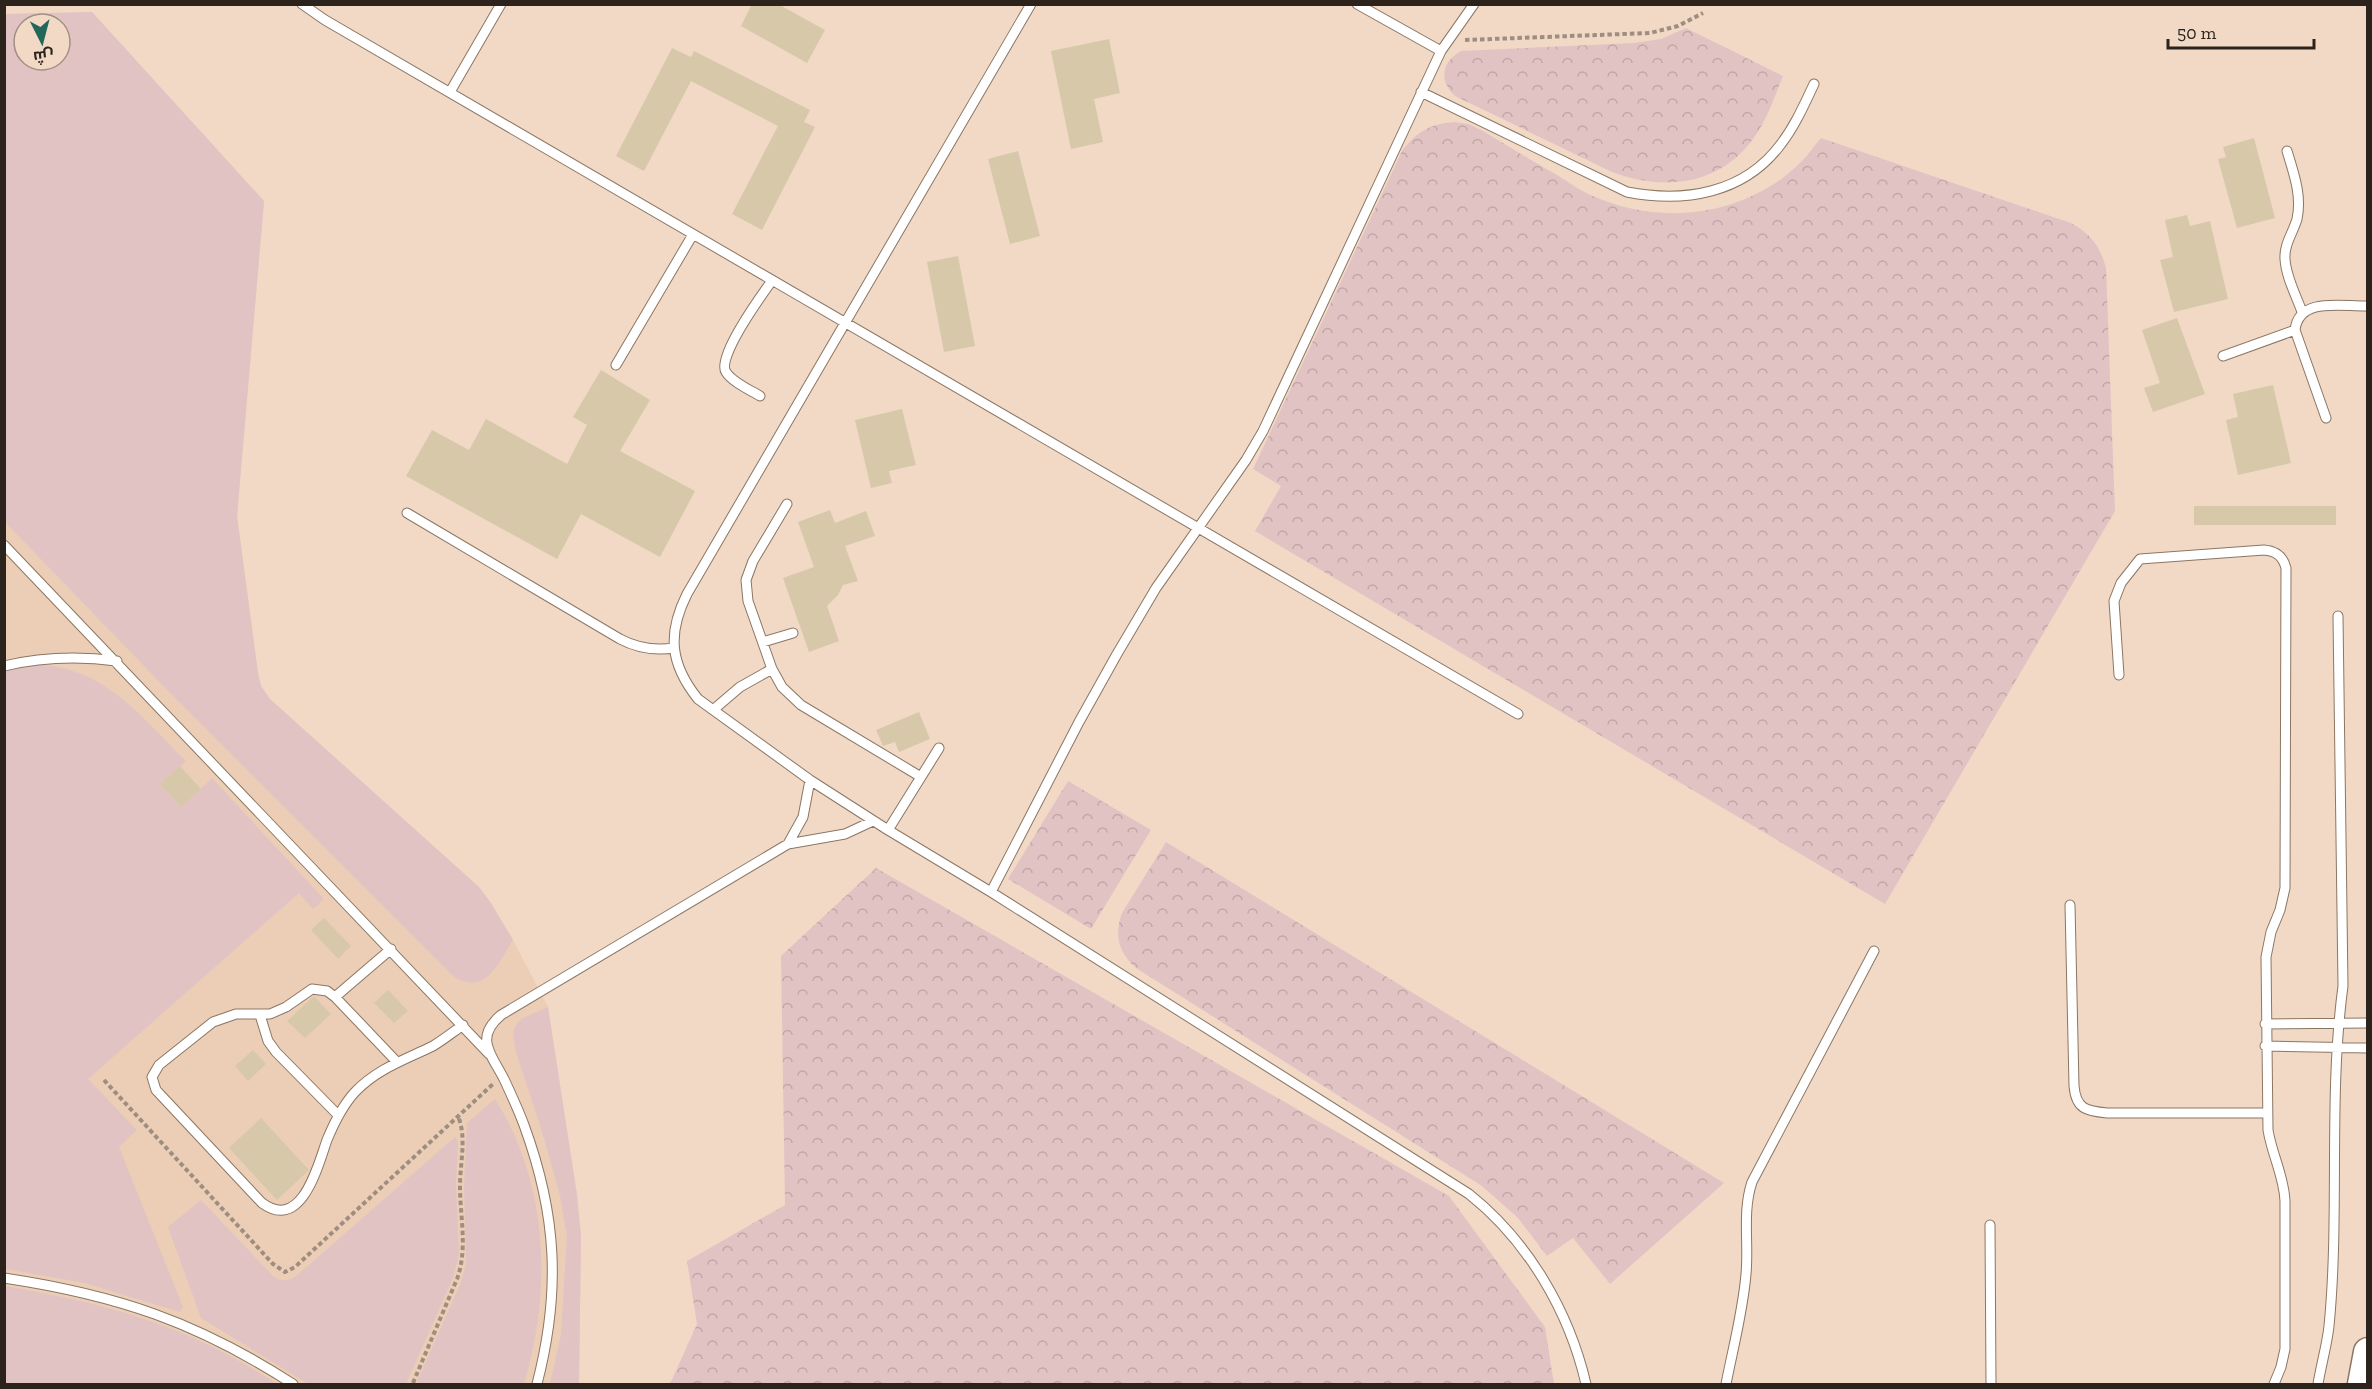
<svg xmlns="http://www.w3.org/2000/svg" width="2372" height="1389" viewBox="0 0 2372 1389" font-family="'Zilla Slab',Cairo,serif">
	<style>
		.built { fill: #ebceb5; fill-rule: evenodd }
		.grass { fill: #e2c3c4; fill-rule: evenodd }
		.forest { fill: url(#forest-crowns) }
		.building { fill: #d7c8aa }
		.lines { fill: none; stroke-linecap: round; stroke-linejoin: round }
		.service-casing { stroke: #8b7664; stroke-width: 11 }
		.primary-casing { stroke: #8b7664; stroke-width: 31 }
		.path { stroke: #9f8e80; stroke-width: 4; stroke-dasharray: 4.5 3; stroke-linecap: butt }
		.service { stroke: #fff; stroke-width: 9 }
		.primary { stroke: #fff; stroke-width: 28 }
	</style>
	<defs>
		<pattern id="forest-crowns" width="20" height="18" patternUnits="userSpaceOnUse" patternTransform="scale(1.5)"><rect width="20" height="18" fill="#e2c3c4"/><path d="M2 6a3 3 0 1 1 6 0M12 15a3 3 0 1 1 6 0" fill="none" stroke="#c2a7a8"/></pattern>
	</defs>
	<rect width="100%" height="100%" fill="#f1d9c6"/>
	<path class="built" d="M 92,12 L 264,201 L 237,516 L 258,673 L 261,686 L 270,699 L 479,887 L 491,903 L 513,940 L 548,1007 L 577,1195 L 581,1236 L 579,1384 L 5,1384 L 4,14 ZM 24,24 L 60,24 L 60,60 L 24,60 Z"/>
	<path class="grass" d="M 92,12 L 264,201 L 237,516 L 258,673 L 261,686 L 270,699 L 479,887 L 491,903 L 513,940 C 498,964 485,997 453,976 L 173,696 L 5,522 L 5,14 ZM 24,24 L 60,24 L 60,60 L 24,60 Z
		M 42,665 C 108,670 142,718 186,761 L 160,784 L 181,807 L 212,778 L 324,899 L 313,909 L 299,893 L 88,1079 L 137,1130 L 119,1147 L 183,1307 L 180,1312 L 84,1283 L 5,1269 L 4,670 Z
		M 548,1007 L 577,1195 L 581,1236 L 579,1384 L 550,1384 L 561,1334 L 567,1236 L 560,1196 L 544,1138 L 516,1052 L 513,1034 L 515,1027 L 521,1019 Z
		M 495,1099 C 549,1185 552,1290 524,1384 L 416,1384 L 461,1282 L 466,1263 L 464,1184 L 467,1123 Z
		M 455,1137 L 458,1141 L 456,1185 L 459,1254 L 453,1278 L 406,1384 L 308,1384 L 201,1318 L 168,1227 L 201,1200 L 274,1277 C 285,1283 292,1280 301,1272 Z
		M 5,1286 C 106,1303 190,1326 277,1384 L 5,1384 Z"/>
	<path class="forest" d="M 1686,28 L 1783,76 C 1774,98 1767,120 1753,139 C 1719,186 1663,191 1612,172 L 1455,96 C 1439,81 1441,62 1461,51 L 1634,43 L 1661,39 Z
		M 1454,122 L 1469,124 L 1483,131 C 1508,146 1532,161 1557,175 C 1569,182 1580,191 1593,196 C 1660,226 1742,217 1797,166 C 1806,158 1813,147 1821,138 L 2071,223 C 2091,234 2100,246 2106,268 L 2115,511 L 1885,904 L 1255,531 L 1281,486 L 1253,469 L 1402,151 C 1416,132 1430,124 1454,122 Z
		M 1068,781 L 1151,830 L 1091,929 L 1008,879 Z
		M 1166,842 L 1724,1183 L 1610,1284 L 1573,1238 L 1547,1256 L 1518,1218 L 1482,1186 L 1136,968 C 1118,952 1114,935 1122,913 Z
		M 876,868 L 1449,1196 L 1545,1327 L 1554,1384 L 670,1384 L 697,1324 L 687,1261 L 785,1205 L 781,956 Z"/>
	<path class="building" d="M 752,4 L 778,4 L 825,30 L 807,63 L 741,26 Z
		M 1109,39 L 1120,93 L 1094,99 L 1103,142 L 1071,149 L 1051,51 Z
		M 672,48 L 691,57 L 694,51 L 810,110 L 804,122 L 815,127 L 762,230 L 732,214 L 778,126 L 691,81 L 644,171 L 616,156 Z
		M 2254,138 L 2275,218 L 2237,228 L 2218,159 L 2226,157 L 2223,147 Z
		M 1018,151 L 1040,236 L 1010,244 L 988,159 Z
		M 2187,215 L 2190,226 L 2210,221 L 2228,299 L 2174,312 L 2160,260 L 2173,257 L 2165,220 Z
		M 958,256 L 975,346 L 944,352 L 927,262 Z
		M 2177,318 L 2205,394 L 2153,412 L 2144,388 L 2160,383 L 2142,330 Z
		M 601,370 L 650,400 L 620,451 L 695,491 L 660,557 L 581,514 L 557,559 L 406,476 L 432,430 L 469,450 L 486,419 L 567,464 L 587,425 L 573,417 Z
		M 2273,385 L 2291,463 L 2238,475 L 2226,420 L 2238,417 L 2233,394 Z
		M 902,409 L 916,465 L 889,471 L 892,483 L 871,488 L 855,420 Z
		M 2194,506 L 2336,506 L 2336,525 L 2194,525 Z
		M 830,510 L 835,523 L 866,511 L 875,536 L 845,546 L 858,581 L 843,585 L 838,595 L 827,606 L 839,641 L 809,652 L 783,578 L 814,567 L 798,522 Z
		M 919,712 L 930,739 L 899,752 L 895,742 L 883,746 L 876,730 Z
		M 180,766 L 201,789 L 181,807 L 160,784 Z
		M 324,918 L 351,946 L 338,959 L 311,930 Z
		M 388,990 L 408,1011 L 394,1023 L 374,1003 Z
		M 314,996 L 331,1014 L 305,1038 L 287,1021 Z
		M 253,1050 L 266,1064 L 248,1081 L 235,1066 Z
		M 261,1118 L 309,1170 L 277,1200 L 229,1148 Z"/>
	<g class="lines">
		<defs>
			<path id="service" d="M 302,4 L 325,20 L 1518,714
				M 1031,4 L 687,594 C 667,634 670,664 698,699 L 810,780 L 888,830 L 991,892 L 1469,1194 C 1528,1241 1569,1311 1586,1384
				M 1357,4 L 1441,51
				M 450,92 L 501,4
				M 1421,92 L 1627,192 C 1684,203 1744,194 1781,144 C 1795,126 1804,105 1814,84
				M 2287,151 C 2294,174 2302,196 2297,219 C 2293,233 2284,244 2285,259 C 2286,277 2296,295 2302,312
				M 2223,356 L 2295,330
				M 616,365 L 692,236
				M 760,396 C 750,390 732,382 726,372 C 716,358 761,296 771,282
				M 2326,418 L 2295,330 C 2299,296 2343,307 2368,306
				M 787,504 L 753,561 L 746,580 L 748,601 L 772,669 L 782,687 L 801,705 L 921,777
				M 407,513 L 620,639 C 637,648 654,651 674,648
				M 4,545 L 489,1054
				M 763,642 L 793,633
				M 4,666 C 42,657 79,656 117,661
				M 2119,675 L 2114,601 L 2121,583 L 2140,559 L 2264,550 C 2276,551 2283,556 2286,568 L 2285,888 L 2280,910 L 2271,932 L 2266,957 L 2268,1130 C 2272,1155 2284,1176 2285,1201 L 2285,1349 L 2281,1367 L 2274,1384
				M 713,710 L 740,687 L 772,669
				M 888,830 L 939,748
				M 788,844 L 803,817 L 810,780
				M 991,892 L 1079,722 L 1117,654 L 1156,588 L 1246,460 L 1263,431 L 1441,51 L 1474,4
				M 2070,905 L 2074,1086 C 2076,1109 2086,1111 2107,1113 L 2266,1113
				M 335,997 L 391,949
				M 260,1015 L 268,1041 L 276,1052 L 338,1115
				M 2265,1024 L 2368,1023
				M 2265,1046 L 2368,1048
				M 396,1061 L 335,997 L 327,991 L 312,989 L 286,1007 L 270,1014 L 236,1014 L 213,1022 L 159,1065 L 152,1077 L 156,1090 L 262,1203 C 302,1232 318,1165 327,1140 C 334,1123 342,1106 355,1092 C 377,1069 404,1060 433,1046 C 443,1040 453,1032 463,1025
				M 1990,1225 L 1991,1384
				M 4,1278 C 117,1295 197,1322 293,1384
				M 537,1384 C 561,1291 557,1215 524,1125 C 518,1109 511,1094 504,1079 C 491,1054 474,1038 501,1015 L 788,844 L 845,834 L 873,821
				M 1726,1384 C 1733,1348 1743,1311 1746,1274 C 1749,1243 1742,1212 1752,1182 L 1874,951
				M 2318,1384 C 2321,1365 2327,1345 2329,1326 C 2340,1213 2328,1098 2343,986 L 2338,616"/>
			<path id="primary" d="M 2362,1384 L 2368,1352"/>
		</defs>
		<use href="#service" class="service-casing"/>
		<use href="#primary" class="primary-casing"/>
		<path class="path" d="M 1465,40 L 1650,33 L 1678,26 L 1703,13
			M 104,1080 L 273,1264 L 285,1272 L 295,1267 L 493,1084
			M 413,1383 L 457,1279 C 468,1249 460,1217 460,1186 C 460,1162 467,1138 458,1116"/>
		<use href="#service" class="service"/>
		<use href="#primary" class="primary"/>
	</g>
	<rect width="2372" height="1389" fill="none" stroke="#2c231c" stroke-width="12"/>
	<g transform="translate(42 42) rotate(174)"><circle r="28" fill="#f1d9c6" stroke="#a29082" stroke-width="1.5"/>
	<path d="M0-4.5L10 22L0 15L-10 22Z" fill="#226759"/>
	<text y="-9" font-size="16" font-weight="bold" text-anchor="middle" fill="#2c231c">ش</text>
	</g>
	<path d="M2168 39v9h146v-9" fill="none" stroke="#2c231c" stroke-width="3"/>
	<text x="2177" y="39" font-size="18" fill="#2c231c" stroke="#f1d9c6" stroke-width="4.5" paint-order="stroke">50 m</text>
</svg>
